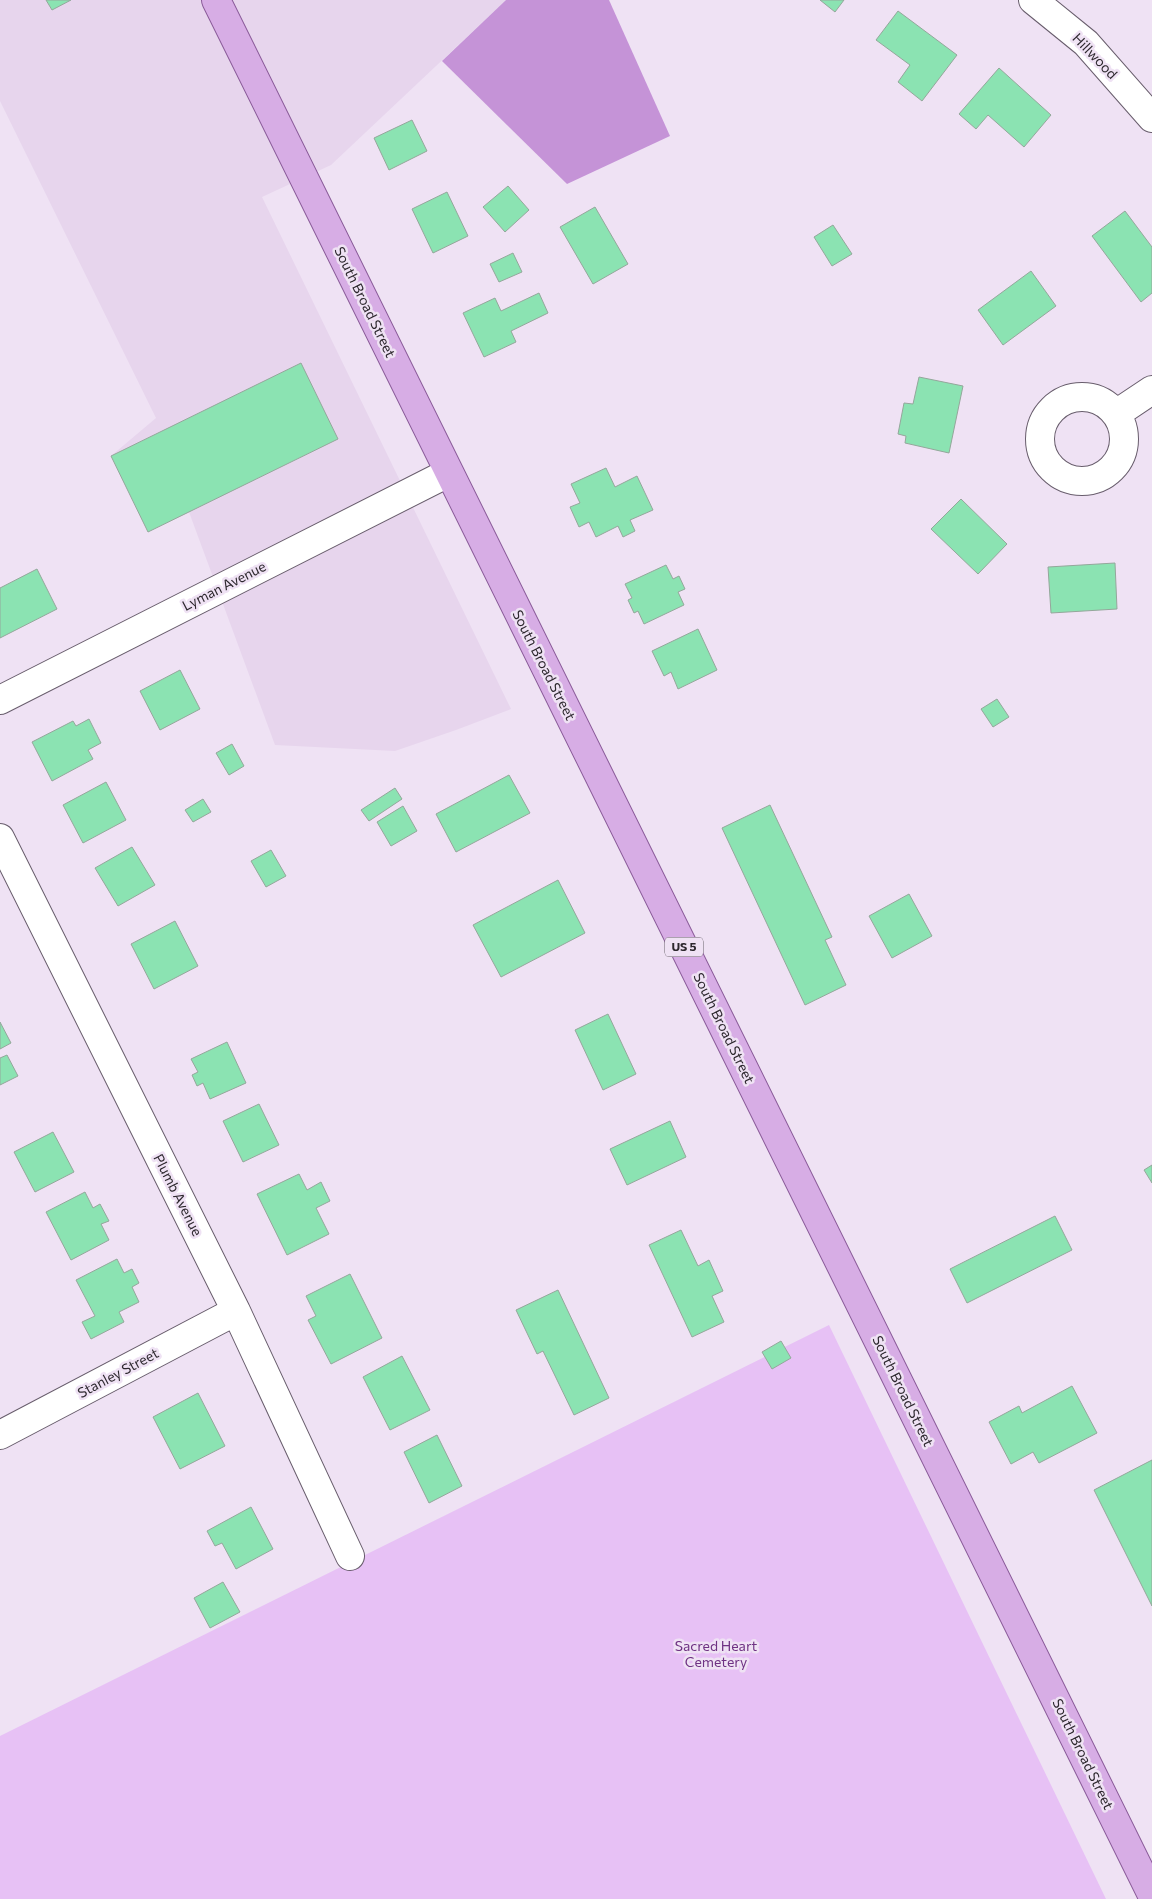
<svg xmlns="http://www.w3.org/2000/svg" width="1152" height="1899" viewBox="0 0 1152 1899" font-family="Commissioner,sans-serif">
	<style>
		.built { fill: #e7d5ed }
		.green { fill: #e7c1f5 }
		.forest { fill: #c593d7 }
		.building { fill: #8be3b2; stroke: #94a79b }
		.lines { fill: none; stroke-linecap: round; stroke-linejoin: round }
		.minor-casing { stroke: #685d6c; stroke-width: 30 }
		.major-casing { stroke: #8a5b99; stroke-width: 30 }
		.minor { stroke: #fff; stroke-width: 28 }
		.major { stroke: #d7ade5; stroke-width: 28 }
		.labels { text-anchor: middle; stroke-width: 5; stroke-linejoin: round; paint-order: stroke }
		.shield { fill: #efe2f4; stroke: #676069; stroke-width: 1 }
		.shield-label { font-size: 12px; font-weight: bold; fill: #2d282e }
		.street-label { font-size: 14px; fill: #2d282e; stroke: #efe2f4 }
		.park-label { font-size: 14px; fill: #6f3283; stroke: #efe2f4 }
	</style>
	<rect width="100%" height="100%" fill="#efe2f4"/>
	<path class="built" d="M 0,0 L 506,0 L 331,165 L 262,197 L 511,709 L 456,730 L 395,751 L 275,745 L 189,512 L 148,532 L 111,456 L 156,418 L 0,101 Z"/>
	<path class="green" d="M 829,1325 L 1106,1899 L 0,1899 L 0,1736 Z"/>
	<path class="forest" d="M 506,0 L 609,0 L 670,136 L 567,184 L 442,61 Z"/>
	<path class="building" d="M 46,0 L 71,0 L 52,10 Z
		M 820,0 L 844,0 L 835,12 Z
		M 898,11 L 957,55 L 922,101 L 898,82 L 910,65 L 876,40 Z
		M 999,68 L 1051,115 L 1024,147 L 988,115 L 976,129 L 959,114 Z
		M 412,120 L 427,151 L 389,170 L 374,138 Z
		M 508,186 L 529,210 L 505,232 L 483,207 Z
		M 447,192 L 468,236 L 433,253 L 412,209 Z
		M 595,207 L 628,264 L 593,284 L 560,227 Z
		M 1125,211 L 1152,247 L 1152,293 L 1141,302 L 1092,236 Z
		M 833,225 L 852,254 L 832,266 L 814,237 Z
		M 513,253 L 522,272 L 499,282 L 490,264 Z
		M 1031,271 L 1056,306 L 1003,345 L 978,310 Z
		M 539,293 L 548,313 L 511,331 L 516,342 L 484,357 L 463,313 L 495,298 L 501,311 Z
		M 301,363 L 338,439 L 148,532 L 111,456 Z
		M 919,377 L 963,386 L 949,453 L 905,443 L 906,436 L 898,434 L 904,403 L 913,404 Z
		M 606,468 L 615,487 L 637,476 L 653,510 L 630,520 L 635,531 L 623,537 L 618,526 L 596,537 L 589,522 L 579,527 L 570,507 L 580,503 L 571,484 Z
		M 961,499 L 1007,544 L 978,574 L 931,529 Z
		M 1115,563 L 1117,609 L 1051,613 L 1048,567 Z
		M 666,565 L 673,579 L 679,576 L 685,589 L 678,592 L 684,605 L 644,624 L 638,611 L 634,613 L 628,600 L 632,598 L 625,584 Z
		M 37,569 L 57,609 L 0,638 L 0,588 Z
		M 698,629 L 717,670 L 678,689 L 671,672 L 664,676 L 652,651 Z
		M 180,670 L 200,709 L 160,730 L 140,691 Z
		M 997,699 L 1009,717 L 993,727 L 981,709 Z
		M 89,719 L 101,743 L 88,750 L 93,759 L 52,781 L 32,742 L 73,721 L 76,726 Z
		M 232,744 L 244,766 L 229,775 L 216,753 Z
		M 509,775 L 530,813 L 456,852 L 436,814 Z
		M 106,782 L 126,820 L 83,843 L 63,805 Z
		M 395,788 L 402,799 L 369,821 L 361,810 Z
		M 203,799 L 211,812 L 193,822 L 185,810 Z
		M 770,805 L 832,937 L 825,940 L 846,985 L 805,1005 L 722,828 Z
		M 403,806 L 417,831 L 391,846 L 377,822 Z
		M 132,847 L 155,885 L 118,906 L 95,868 Z
		M 271,850 L 286,876 L 266,887 L 251,861 Z
		M 558,880 L 585,933 L 501,977 L 473,925 Z
		M 909,894 L 932,936 L 892,958 L 869,916 Z
		M 175,921 L 198,966 L 154,989 L 131,944 Z
		M 608,1014 L 636,1074 L 603,1090 L 575,1030 Z
		M 0,1022 L 11,1043 L 0,1049 Z
		M 227,1042 L 246,1083 L 210,1099 L 203,1083 L 197,1086 L 192,1075 L 198,1072 L 191,1059 Z
		M 7,1055 L 18,1076 L 0,1085 L 0,1058 Z
		M 259,1104 L 279,1145 L 243,1162 L 223,1121 Z
		M 670,1121 L 686,1157 L 627,1185 L 610,1149 Z
		M 53,1132 L 74,1172 L 35,1192 L 14,1152 Z
		M 1152,1165 L 1152,1183 L 1144,1170 Z
		M 299,1174 L 307,1190 L 321,1182 L 330,1201 L 316,1208 L 329,1234 L 287,1255 L 257,1194 Z
		M 85,1192 L 93,1208 L 100,1204 L 109,1221 L 101,1224 L 109,1240 L 71,1260 L 46,1212 Z
		M 1055,1216 L 1072,1250 L 967,1303 L 950,1269 Z
		M 681,1230 L 698,1266 L 709,1260 L 723,1291 L 712,1296 L 724,1322 L 692,1337 L 649,1245 Z
		M 117,1259 L 124,1273 L 132,1269 L 139,1283 L 132,1287 L 139,1302 L 119,1312 L 124,1322 L 91,1339 L 82,1322 L 95,1316 L 76,1280 Z
		M 350,1274 L 382,1338 L 331,1364 L 308,1320 L 316,1316 L 306,1296 Z
		M 558,1290 L 609,1398 L 574,1415 L 543,1351 L 537,1354 L 516,1310 Z
		M 781,1341 L 791,1358 L 772,1369 L 762,1352 Z
		M 402,1356 L 430,1410 L 390,1430 L 363,1377 Z
		M 1072,1386 L 1097,1433 L 1039,1463 L 1033,1452 L 1011,1464 L 989,1422 L 1019,1406 L 1022,1413 Z
		M 198,1393 L 225,1446 L 180,1469 L 153,1417 Z
		M 437,1435 L 462,1486 L 429,1503 L 404,1452 Z
		M 1152,1460 L 1152,1606 L 1094,1490 Z
		M 251,1507 L 273,1549 L 236,1569 L 222,1543 L 215,1546 L 207,1531 Z
		M 223,1582 L 240,1612 L 210,1628 L 194,1598 Z"/>
	<g class="lines">
		<defs>
			<path id="minor" d="M 1033,0 L 1086,43 L 1152,118
				M1040 439a42 42 0 1 1 84 0a42 42 0 1 1-84 0Z
				M 1116,414 L 1152,390
				M 0,700 L 448,473
				M 0,838 L 236,1311 L 350,1556
				M 0,1435 L 236,1311"/>
			<path id="major" d="M 216,0 L 1152,1895"/>
		</defs>
		<use href="#minor" class="minor-casing"/>
		<use href="#major" class="major-casing"/>
		<use href="#minor" class="minor"/>
		<use href="#major" class="major"/>
	</g>
	<g class="labels">
		<rect class="shield" x="665" y="937.5" width="38" height="19" rx="4"/>
		<g class="shield-label">
			<text x="684" y="951">US 5</text>
		</g>
		<g class="street-label">
			<text transform="translate(1095 56) rotate(46)" y="5">Hillwood</text>
			<text transform="translate(365 302) rotate(64)" y="5">South Broad Street</text>
			<text transform="translate(224 586) rotate(-27)" y="5">Lyman Avenue</text>
			<text transform="translate(544 665) rotate(63)" y="5">South Broad Street</text>
			<text transform="translate(724 1028) rotate(64)" y="5">South Broad Street</text>
			<text transform="translate(178 1195) rotate(63)" y="5">Plumb Avenue</text>
			<text transform="translate(118 1373) rotate(-28)" y="5">Stanley Street</text>
			<text transform="translate(903 1391) rotate(64)" y="5">South Broad Street</text>
			<text transform="translate(1083 1754) rotate(64)" y="5">South Broad Street</text>
		</g>
		<g class="park-label">
			<text x="716" y="1651">Sacred Heart<tspan x="716" dy="16">Cemetery</tspan></text>
		</g>
	</g>
</svg>
